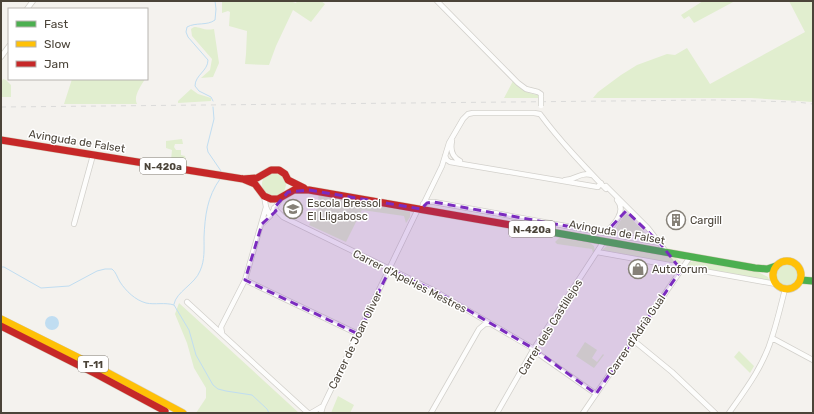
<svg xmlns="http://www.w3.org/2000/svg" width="814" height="414" viewBox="0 0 814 414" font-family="Rubik,sans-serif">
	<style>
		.green { fill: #e1eecf }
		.water { fill: #c0ddf1 }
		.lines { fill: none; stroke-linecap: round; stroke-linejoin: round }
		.stream { stroke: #c0ddf1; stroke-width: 1 }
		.street-casing { stroke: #d2d0cb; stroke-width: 6 }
		.fast-casing { stroke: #d6cebb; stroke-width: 8 }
		.slow-casing { stroke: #d6cebb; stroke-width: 8 }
		.jam-casing { stroke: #d6cebb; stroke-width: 8 }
		.street { stroke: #fdfdfc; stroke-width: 4.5 }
		.fast { stroke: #4caf50; stroke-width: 7 }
		.slow { stroke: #ffc107; stroke-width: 7 }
		.jam { stroke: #c62828; stroke-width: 7 }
		.rail { stroke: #dbdbda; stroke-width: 1; stroke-dasharray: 5 5; stroke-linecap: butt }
		.street-bridge-casing { stroke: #d2d0cb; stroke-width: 6; stroke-linecap: butt }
		.street-bridge { stroke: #fdfdfc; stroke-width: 4.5 }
		.marked { fill: #7b2cbf; fill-opacity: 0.2; stroke: #7b2cbf; stroke-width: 3; stroke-dasharray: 8 5; stroke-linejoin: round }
		.labels { text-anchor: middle; stroke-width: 3; stroke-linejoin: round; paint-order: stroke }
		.shield { fill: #fff; stroke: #817c74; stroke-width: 1 }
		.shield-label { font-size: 10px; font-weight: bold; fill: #4b4439 }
		.street-label { font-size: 11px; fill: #4b4439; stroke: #fff }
		.poi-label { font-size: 11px; fill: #4b4439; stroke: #fff; text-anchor: start }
	</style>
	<rect width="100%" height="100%" fill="#f4f2ee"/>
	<path class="green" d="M 222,1 L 289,1 L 296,3 L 297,1 L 321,1 L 325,4 L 311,22 L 293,10 L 276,46 L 269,65 L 245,64 L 246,54 L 247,31 L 229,26 L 230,12 L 228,11 L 222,13 Z
		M 703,1 L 735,1 L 694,23 L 689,16 L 684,19 L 681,15 Z
		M 789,1 L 813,1 L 813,102 L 751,98 L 593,98 L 598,92 L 621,75 L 637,65 L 667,54 L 675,55 L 687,48 L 710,84 L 805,32 Z
		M 194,27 C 201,27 204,31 214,29 L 219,63 L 213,77 L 201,78 L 210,70 L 212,59 L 192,36 L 191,29 Z
		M 3,79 L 6,80 L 11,85 L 11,97 L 1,97 L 1,83 Z
		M 72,79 L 145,79 C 141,86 133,96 137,104 L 64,104 Z
		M 513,81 C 521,90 526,93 538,95 L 540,98 L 504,98 Z
		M 191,89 L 198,94 L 211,98 L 211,101 L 178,103 L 178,101 Z
		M 182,139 L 183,144 L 175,144 L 174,147 L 176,150 L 181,150 L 181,155 L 185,156 L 187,165 L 169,162 L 169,160 L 171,160 L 172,150 L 166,148 L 166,141 Z
		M262 184a12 12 0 1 1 24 0a12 12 0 1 1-24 0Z
		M 319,195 L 410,212 L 410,217 L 406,223 L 404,216 L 362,210 L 346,242 L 309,225 L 321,200 L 318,198 Z
		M 627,214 L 646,234 L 646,236 L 616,231 L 616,228 L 624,215 Z
		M 559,238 L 590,243 L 594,246 L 595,252 L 593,253 L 592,249 L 557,244 L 555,242 Z
		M 607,246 L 676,258 L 681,262 L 678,264 L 602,250 Z
		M 694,261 L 758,272 L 768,277 L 770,282 L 755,278 L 688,266 L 690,262 Z
		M775 275a12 12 0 1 1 24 0a12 12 0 1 1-24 0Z
		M 179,303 L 299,413 L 196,413 L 206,398 L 206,388 L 194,368 L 187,343 L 175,314 Z
		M 585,342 L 597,350 L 592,358 L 597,362 L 603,354 L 604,355 L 594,368 L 576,356 Z
		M 739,351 L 754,366 L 750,373 L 734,357 Z
		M 338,396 L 354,405 L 350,413 L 331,413 Z"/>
	<path class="water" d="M45 323a7 7 0 1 1 14 0a7 7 0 1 1-14 0Z"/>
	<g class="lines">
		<path class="stream" d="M 213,101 L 211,97 L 199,91 L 195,86 C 195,75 208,71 208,60 L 188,37 L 186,32 L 187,27 C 196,22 207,26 215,20 L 216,9 L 215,1
			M 213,107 L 214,119 L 207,147 L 208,152 L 221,171
			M 1,267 L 4,267 L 41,288 L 69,286 L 97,271 L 105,269 L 112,269 C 116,272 117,277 120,282 C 126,291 135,300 146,303 C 155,305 165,302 174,305
			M 174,304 C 176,292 195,284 200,271 C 205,260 204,249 204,237 C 205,216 207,197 220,179
			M 174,305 L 189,330 L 196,355 L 213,385 L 218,389 L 226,391 L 252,395 L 267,409 L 269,413"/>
		<defs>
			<path id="street" d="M 437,1 L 518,83 L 526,89 L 538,92 L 541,94 L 541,97
				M 27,9 L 33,1
				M 1,57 L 9,46
				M 452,141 C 450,150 452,157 460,161
				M 445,156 L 447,160 L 450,162 L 598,187 L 601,183
				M 565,180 C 576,180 579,172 592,175
				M 606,186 L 648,228 L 667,253
				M 264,196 L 266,207 L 270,216
				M 423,204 L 429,202 L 434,202 L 660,243
				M 274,208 L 283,217 L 435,291 L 534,349
				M 421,209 L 442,166 L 449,143 L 463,119 L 468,114 L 473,113 L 534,113 L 540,114 C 560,141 583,165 606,189
				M 263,223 L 270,216 L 281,198
				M 74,224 L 93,155
				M 605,233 C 614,225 627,211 617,200
				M 597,252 L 776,284
				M 245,280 L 358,334
				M 187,302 L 308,413
				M 222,333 L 221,327 L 223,323 L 245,280 L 266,207
				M 772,338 L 813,360
				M 633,340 L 672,372 L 715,413
				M 533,350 L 596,394
				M 311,413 L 323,406
				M 321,413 L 323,406 L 418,209
				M 431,413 L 479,329 L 485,324 L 490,324
				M 497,413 L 533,350 L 604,241
				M 583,413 L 690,257
				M 729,413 C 746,389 764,365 772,337 C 777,322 781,305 785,289"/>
			<path id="fast" d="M 534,229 L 755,268 L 767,269 L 776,266
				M 801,280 L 813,281"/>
			<path id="slow" d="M773 275a14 14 0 1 1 28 0a14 14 0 1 1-28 0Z
				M 1,319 L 99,368 L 183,413"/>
			<path id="jam" d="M 1,140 L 243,179 L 257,178 L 271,170 L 279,170 L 285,174 L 288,180 L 304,188
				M 243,179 L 255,184 L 264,196 L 271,199 L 278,199 L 294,190 L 309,190 L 534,229
				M 1,326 L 96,374 L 165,411"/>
		</defs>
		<use href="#street" class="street-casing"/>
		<use href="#fast" class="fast-casing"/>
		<use href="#slow" class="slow-casing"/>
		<use href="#jam" class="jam-casing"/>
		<use href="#street" class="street"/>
		<use href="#fast" class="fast"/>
		<use href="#slow" class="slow"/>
		<use href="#jam" class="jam"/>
		<path class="rail" d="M 1,107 L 714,100 L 797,102 L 813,104"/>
		<defs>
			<path id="street-bridge" d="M 541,97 L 541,106"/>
		</defs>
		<use href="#street-bridge" class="street-bridge-casing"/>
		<use href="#street-bridge" class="street-bridge"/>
	</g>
	<path class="marked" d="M 309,190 L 421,209 L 427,203 L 434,202 L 605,233 L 626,211 L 660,243 L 678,266 L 683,267 L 596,394 L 534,349 L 446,297 L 390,269 L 358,334 L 245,280 L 262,224 L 276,211 L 274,208 L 288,192 Z"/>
	<defs>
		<symbol id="school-ring" viewBox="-11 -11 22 22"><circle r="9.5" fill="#fff" stroke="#868178" stroke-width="1.5"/><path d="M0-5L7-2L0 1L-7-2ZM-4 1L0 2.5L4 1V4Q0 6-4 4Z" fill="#868178"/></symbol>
		<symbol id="building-ring" viewBox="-11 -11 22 22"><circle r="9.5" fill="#fff" stroke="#868178" stroke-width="1.5"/><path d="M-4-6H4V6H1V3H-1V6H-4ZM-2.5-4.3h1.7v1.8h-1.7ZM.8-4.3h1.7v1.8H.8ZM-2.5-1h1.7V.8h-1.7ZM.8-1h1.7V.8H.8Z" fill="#868178"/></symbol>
		<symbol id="shop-ring" viewBox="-11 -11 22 22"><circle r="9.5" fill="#fff" stroke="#868178" stroke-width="1.5"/><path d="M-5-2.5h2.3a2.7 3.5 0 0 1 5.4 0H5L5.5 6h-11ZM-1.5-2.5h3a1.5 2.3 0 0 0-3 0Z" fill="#868178"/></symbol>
	</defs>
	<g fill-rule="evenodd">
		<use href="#school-ring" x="282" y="198" width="22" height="22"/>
		<use href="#building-ring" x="665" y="209" width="22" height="22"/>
		<use href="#shop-ring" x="627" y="258" width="22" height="22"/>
	</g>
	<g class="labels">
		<g class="shield">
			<rect x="140" y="158" width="46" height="16" rx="3"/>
			<rect x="509" y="221" width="46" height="16" rx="3"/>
			<rect x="78" y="356" width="30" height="16" rx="3"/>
		</g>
		<g class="shield-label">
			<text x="163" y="170">N-420a</text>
			<text x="532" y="233">N-420a</text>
			<text x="93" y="368">T-11</text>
		</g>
		<g class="street-label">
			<text transform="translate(77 141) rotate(9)" y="4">Avinguda de Falset</text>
			<text transform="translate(617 232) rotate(10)" y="4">Avinguda de Falset</text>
			<text transform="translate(410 281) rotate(27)" y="4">Carrer d'Apel·les Mestres</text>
			<text transform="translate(550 327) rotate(-58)" y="4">Carrer dels Castillejos</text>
			<text transform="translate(636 335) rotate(-56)" y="4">Carrer d'Adrià Gual</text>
			<text transform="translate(355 340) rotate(-64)" y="4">Carrer de Joan Oliver</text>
		</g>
		<g class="poi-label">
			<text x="307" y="207">Escola Bressol<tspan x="307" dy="13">El Lligabosc</tspan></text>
			<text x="690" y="224">Cargill</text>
			<text x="652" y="273">Autoforum</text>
		</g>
	</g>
	<rect width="814" height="414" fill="none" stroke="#4b4439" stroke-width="4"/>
	<rect x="8" y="8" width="140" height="72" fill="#ffffff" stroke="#b7b4b0"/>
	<rect x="16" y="21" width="20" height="6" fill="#4caf50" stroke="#b7b4b0"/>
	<text x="44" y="28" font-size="12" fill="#4b4439">Fast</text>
	<rect x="16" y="41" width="20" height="6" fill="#ffc107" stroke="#b7b4b0"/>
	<text x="44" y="48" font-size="12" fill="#4b4439">Slow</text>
	<rect x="16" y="61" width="20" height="6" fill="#c62828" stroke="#b7b4b0"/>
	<text x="44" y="68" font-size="12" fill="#4b4439">Jam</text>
</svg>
